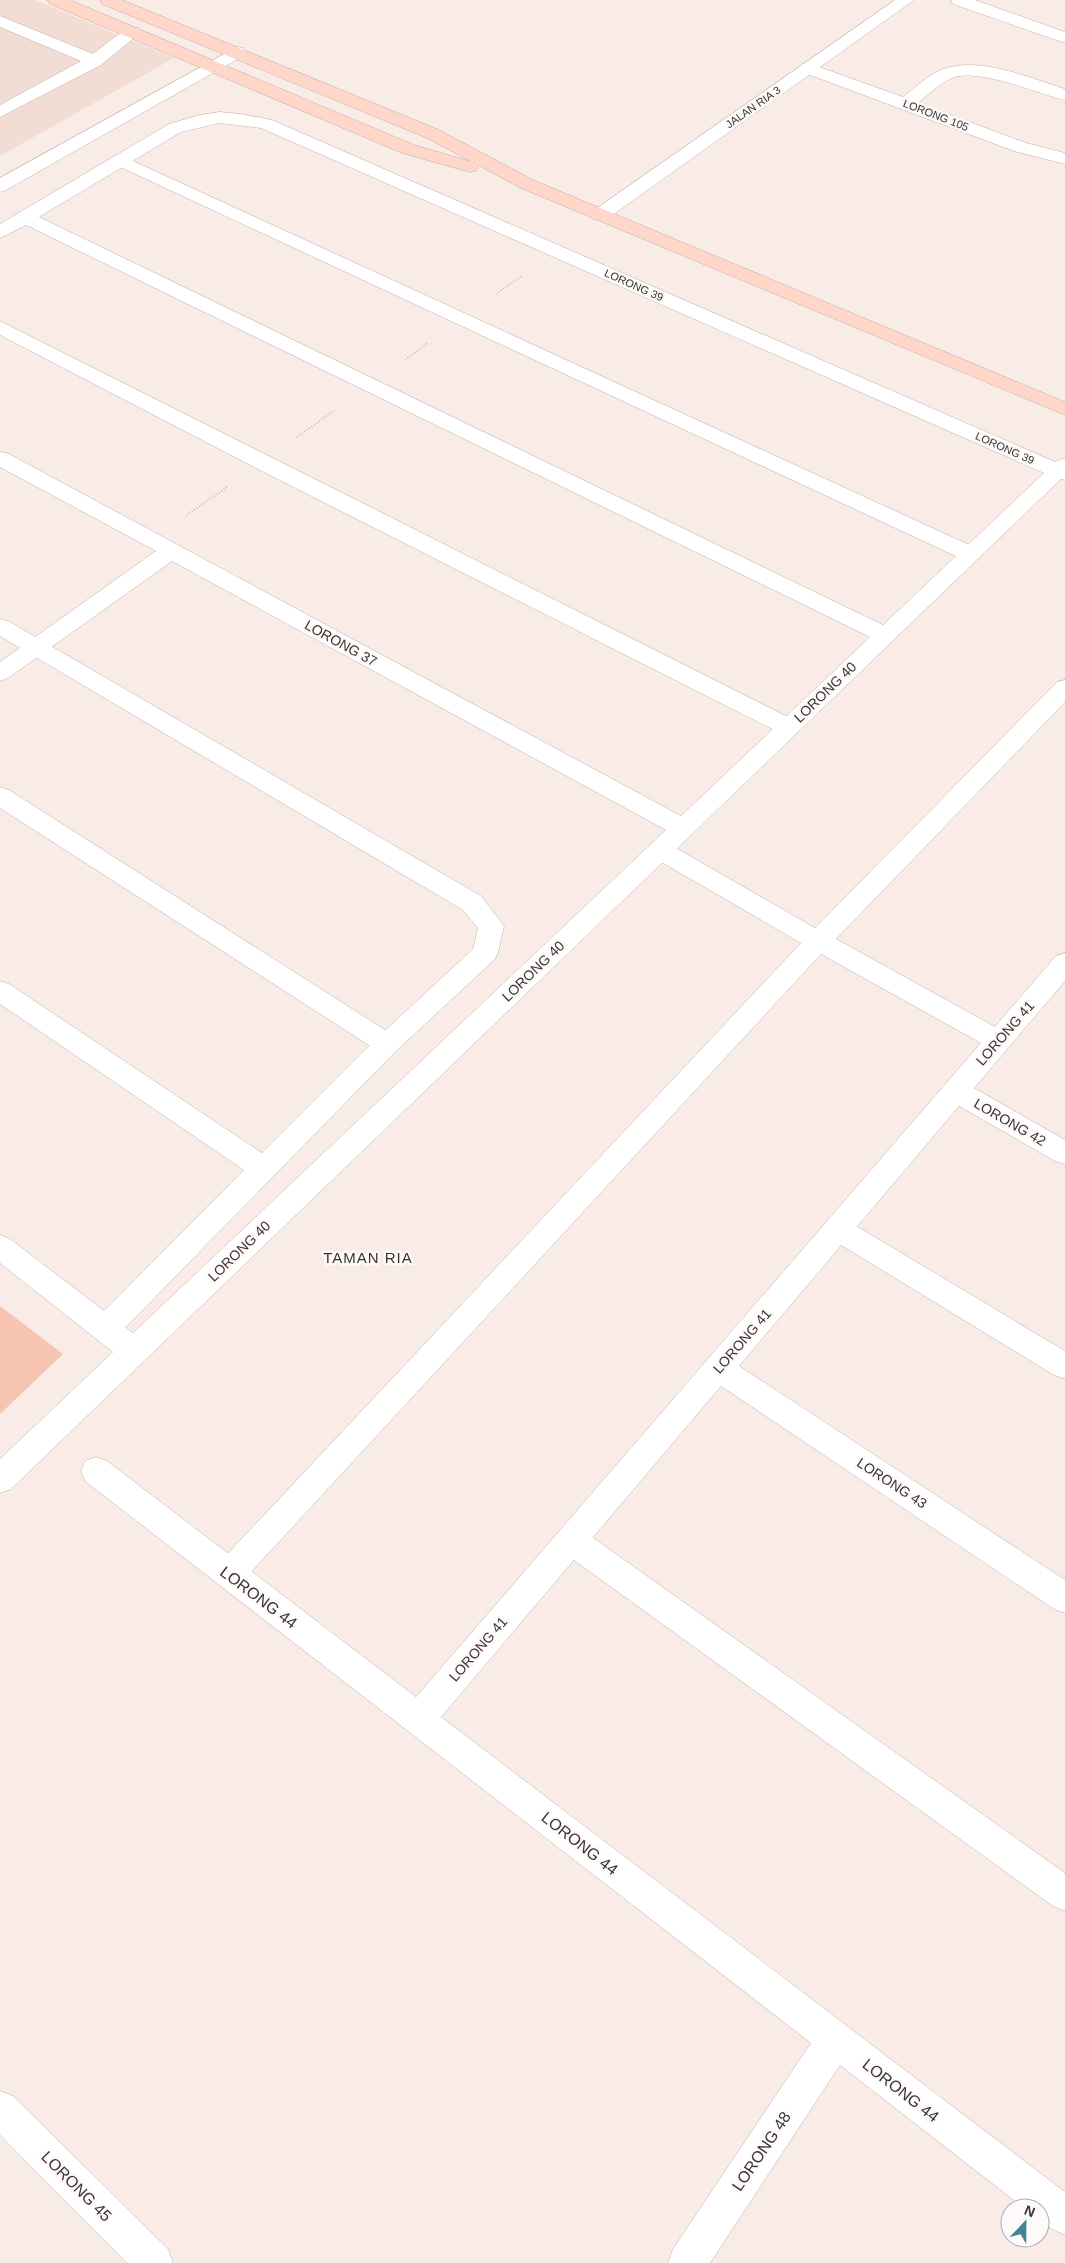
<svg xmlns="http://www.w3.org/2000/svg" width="1065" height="2263" viewBox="0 0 1065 2263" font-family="Arial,sans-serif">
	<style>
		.built { fill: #f2ddd5 }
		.green { fill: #f8c4b2 }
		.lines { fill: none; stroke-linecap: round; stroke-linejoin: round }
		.lane-casing { stroke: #bdb0ab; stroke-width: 1 }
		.street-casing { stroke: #bdb0ab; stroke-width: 1 }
		.secondary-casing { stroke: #bdb0ab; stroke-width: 1 }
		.path { stroke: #9e9491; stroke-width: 2; stroke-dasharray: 0.5 2.5; stroke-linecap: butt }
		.lane { fill: #fff; fill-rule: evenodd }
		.street { fill: #fff; fill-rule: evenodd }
		.secondary { fill: #fed7c9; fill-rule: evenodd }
		.labels { text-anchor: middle; stroke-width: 5; stroke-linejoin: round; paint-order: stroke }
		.far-street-label { font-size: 11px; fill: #3a3533; stroke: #fdfaf9 }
		.street-label { font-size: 14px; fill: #3a3533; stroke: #fdfaf9 }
		.neighbourhood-label { font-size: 15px; letter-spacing: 1px; fill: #3a3533; stroke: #fdfaf9 }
		.near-street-label { font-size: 16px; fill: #3a3533; stroke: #fdfaf9 }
	</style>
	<rect width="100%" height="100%" fill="#f9ebe6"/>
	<path class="built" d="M 0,0 L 35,0 L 174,58 L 0,156 Z"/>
	<path class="green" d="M 0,1306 L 63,1354 L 0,1414 Z"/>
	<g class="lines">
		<defs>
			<path id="lane" d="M 808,63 L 903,97 C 915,88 927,76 941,70 C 979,55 1029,78 1065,89 L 1065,100 C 1039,94 977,67 952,78 C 940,83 929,94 918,103 L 1026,143 L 1065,153 L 1065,164 L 1014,151 L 802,72 L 799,68 L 802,64 Z
				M 120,155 L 978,549 L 981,554 L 978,559 L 970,561 L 962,559 L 114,164 L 111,160 L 114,156 Z
				M 0,321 L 796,721 L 800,727 L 796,733 L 788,735 L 780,733 L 254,467 L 0,335 Z
				M 0,619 L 8,621 L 481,896 L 504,926 L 498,953 L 494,960 L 396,1051 L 116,1337 L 106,1341 L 96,1337 L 91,1328 L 96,1319 L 244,1170 L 0,1004 L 0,981 L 9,984 L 262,1153 L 378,1037 L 473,949 L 478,928 L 463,910 L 0,636 Z
				M 1065,680 L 1065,702 L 836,939 L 1008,1034 L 1012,1041 L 1008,1048 L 999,1051 L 990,1048 L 821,954 L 240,1584 L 229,1589 L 218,1584 L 213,1574 L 218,1564 L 801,943 L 651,856 L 648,850 L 651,844 L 660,841 L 669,844 L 815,928 L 1057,682 Z
				M 838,1217 L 848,1221 L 1065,1351 L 1065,1379 L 1054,1375 L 828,1237 L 824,1229 L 828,1221 Z
				M 571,1526 L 582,1530 L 1065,1873 L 1065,1911 L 1053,1906 L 560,1550 L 555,1540 L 560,1530 Z"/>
			<path id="street" d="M 895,0 L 914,0 L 607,219 L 593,219 L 591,215 L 593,211 Z
				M 951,0 L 975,0 L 1065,32 L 1065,43 L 953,4 Z
				M 0,16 L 93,54 L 127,28 L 139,28 L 141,32 L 101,65 L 0,117 L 0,105 L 81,61 L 0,27 Z
				M 237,47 L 243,48 L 246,52 L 243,56 L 6,190 L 0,192 L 0,178 Z
				M 220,112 L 241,114 L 272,120 L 1055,462 L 1065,458 L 1065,480 L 1061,479 L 11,1489 L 0,1493 L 0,1459 L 113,1352 L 0,1263 L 0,1235 L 10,1239 L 133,1333 L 666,830 L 172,561 L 8,678 L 0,681 L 0,662 L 156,551 L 0,467 L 0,452 L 7,453 L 681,816 L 870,637 L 26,225 L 0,238 L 0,224 L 169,124 L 200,115 ZM 220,123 L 261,128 L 1044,473 L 883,625 L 39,217 L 181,132 Z
				M 0,787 L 9,790 L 396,1037 L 400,1044 L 396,1051 L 387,1054 L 378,1051 L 0,808 Z
				M 1065,953 L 1065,981 L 974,1088 L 1065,1140 L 1065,1164 L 1055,1161 L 959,1106 L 739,1366 L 1065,1580 L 1065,1613 L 1054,1609 L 721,1386 L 441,1717 L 1065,2192 L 1065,2235 L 1052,2229 L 1040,2220 L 1040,2208 L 1024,2208 L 840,2065 L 710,2263 L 668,2263 L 673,2249 L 811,2043 L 85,1481 L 81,1471 L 85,1461 L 96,1457 L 107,1461 L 416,1697 L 1056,956 Z
				M 0,2091 L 13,2096 L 168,2249 L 173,2263 L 127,2263 L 0,2135 Z"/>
			<path id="secondary" d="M 48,0 L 70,0 L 414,145 L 472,162 L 427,138 L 102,4 L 100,0 L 122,0 L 439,130 L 533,180 L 1065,402 L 1065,415 L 521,188 L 478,165 L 476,171 L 470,172 L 402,153 L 50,4 Z"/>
		</defs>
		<use href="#lane" class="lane-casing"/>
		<use href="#street" class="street-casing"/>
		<use href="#secondary" class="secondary-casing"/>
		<path class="path" d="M 496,294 L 522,276
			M 405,360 L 428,343
			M 297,437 L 335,410
			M 187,515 L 227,487"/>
		<use href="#lane" class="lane"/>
		<use href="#street" class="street"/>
		<use href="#secondary" class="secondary"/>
	</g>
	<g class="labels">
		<g class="far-street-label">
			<text transform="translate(753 107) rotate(-35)" y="4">JALAN RIA 3</text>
			<text transform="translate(936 115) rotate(21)" y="4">LORONG 105</text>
			<text transform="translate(634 285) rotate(24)" y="4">LORONG 39</text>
			<text transform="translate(1005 448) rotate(24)" y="4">LORONG 39</text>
		</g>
		<g class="street-label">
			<text transform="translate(341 643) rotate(29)" y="5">LORONG 37</text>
			<text transform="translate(825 692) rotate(-44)" y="5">LORONG 40</text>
			<text transform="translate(533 971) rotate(-44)" y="5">LORONG 40</text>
			<text transform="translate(1005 1033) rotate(-49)" y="5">LORONG 41</text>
			<text transform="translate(1010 1122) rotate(30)" y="5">LORONG 42</text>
			<text transform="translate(239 1251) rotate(-44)" y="5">LORONG 40</text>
			<text transform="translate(742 1341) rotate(-49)" y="5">LORONG 41</text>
			<text transform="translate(892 1483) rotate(33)" y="5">LORONG 43</text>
			<text transform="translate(478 1649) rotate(-49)" y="5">LORONG 41</text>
		</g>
		<g class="neighbourhood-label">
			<text x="368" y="1263">TAMAN RIA</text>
		</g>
		<g class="near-street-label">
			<text transform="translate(259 1597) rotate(37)" y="6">LORONG 44</text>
			<text transform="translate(580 1843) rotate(38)" y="6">LORONG 44</text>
			<text transform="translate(901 2090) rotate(38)" y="6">LORONG 44</text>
			<text transform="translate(761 2151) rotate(-56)" y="6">LORONG 48</text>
			<text transform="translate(77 2186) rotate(45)" y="6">LORONG 45</text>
		</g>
	</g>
	<g transform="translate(1025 2223) rotate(22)"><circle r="24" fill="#fdfaf9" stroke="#afabaa"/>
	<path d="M0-4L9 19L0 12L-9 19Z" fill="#438397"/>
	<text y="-8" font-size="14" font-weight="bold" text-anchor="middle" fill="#3a3533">N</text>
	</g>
</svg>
